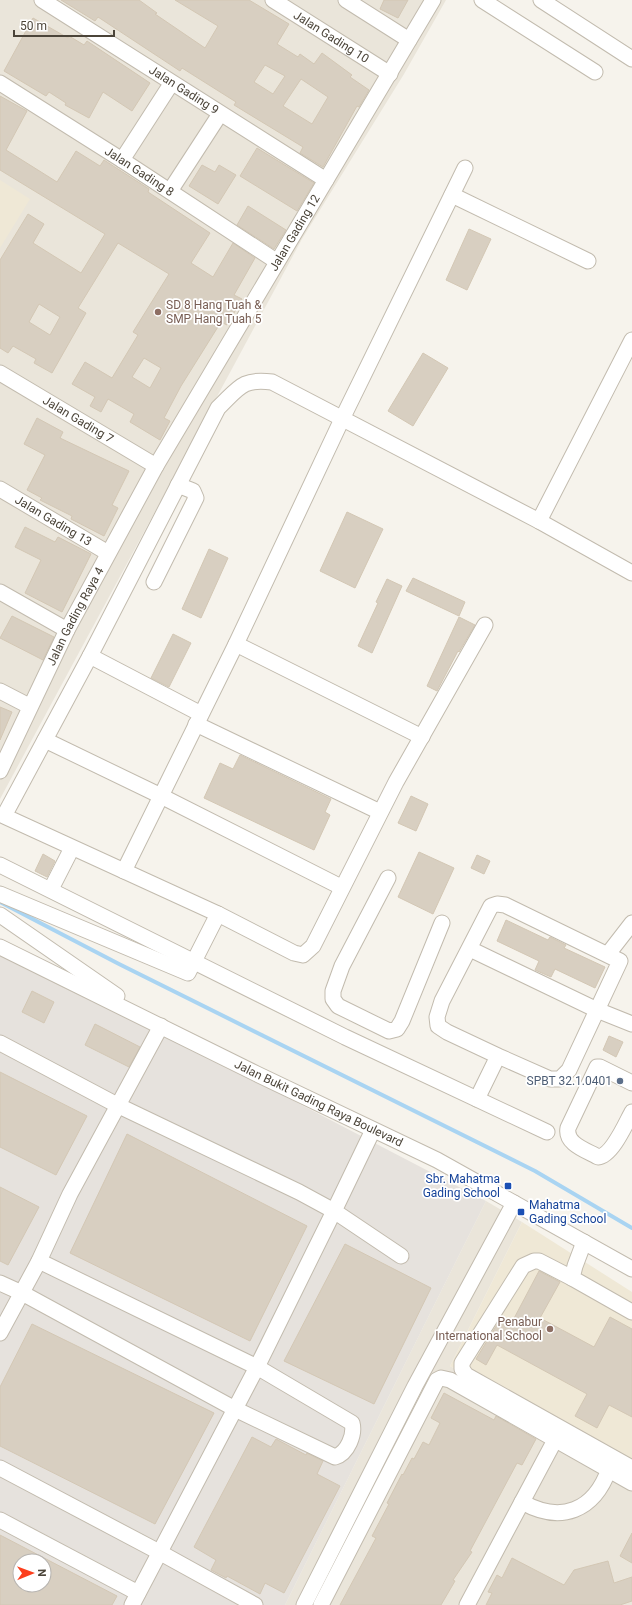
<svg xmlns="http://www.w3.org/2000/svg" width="632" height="1605" viewBox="0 0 632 1605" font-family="Roboto,sans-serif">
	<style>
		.residential { fill: #eae5da }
		.industrial { fill: #e6e2dd; fill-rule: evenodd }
		.education { fill: #efe8d6 }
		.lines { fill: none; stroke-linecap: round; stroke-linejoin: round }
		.stream { stroke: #a9d4f2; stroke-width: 4 }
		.building { fill: #d8cfc1; stroke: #d3c7b4; fill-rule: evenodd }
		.minor-casing { stroke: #c2bbae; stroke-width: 17 }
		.minor { stroke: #fff; stroke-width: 15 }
		.education-dot { fill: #8d6e63; stroke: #fff; stroke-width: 1.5 }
		.service-dot { fill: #5c6f8a; stroke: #fff; stroke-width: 1.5 }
		.transit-dot { fill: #1a4fb4; stroke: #fff; stroke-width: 1.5 }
		.labels { text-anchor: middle; stroke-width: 3.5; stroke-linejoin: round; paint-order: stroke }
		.street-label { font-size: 12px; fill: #4b4439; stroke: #fff }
		.education-label { font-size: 12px; fill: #785e54; stroke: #fff; text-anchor: start }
		.service-label { font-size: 12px; fill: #4e5e75; stroke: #fff; text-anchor: end }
		.transit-label { font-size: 12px; fill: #164399; stroke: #fff; text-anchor: end }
	</style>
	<rect width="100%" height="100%" fill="#f6f3ec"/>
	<path class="residential" d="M 0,0 L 446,0 L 404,74 L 302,239 L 0,799 Z
		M 486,1201 L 522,1222 L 450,1366 L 632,1469 L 632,1605 L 285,1605 Z"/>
	<path class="industrial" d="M 0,948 L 486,1201 L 285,1605 L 0,1605 ZM 20,1561 L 44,1561 L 44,1585 L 20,1585 Z"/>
	<path class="education" d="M 0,180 L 30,199 L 0,248 Z
		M 522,1222 L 632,1292 L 632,1469 L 450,1366 Z"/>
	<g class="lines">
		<path class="stream" d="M 0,902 L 119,964 L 535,1171 L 632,1228"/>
	</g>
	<path class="building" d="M 61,0 L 139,0 L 157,13 L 155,14 L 205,48 L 218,26 L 175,0 L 249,0 L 289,24 L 277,44 L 298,57 L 300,54 L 314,64 L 322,53 L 352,75 L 350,77 L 369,90 L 359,107 L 357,106 L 323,167 L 300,153 L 303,147 L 234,105 L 236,102 L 182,68 L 180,71 L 98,17 L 95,21 ZM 265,65 L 285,76 L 273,94 L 254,82 ZM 301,79 L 328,97 L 312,124 L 283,106 Z
		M 384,0 L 408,0 L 398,18 L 380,9 Z
		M 33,18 L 68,38 L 69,36 L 84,45 L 87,41 L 150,83 L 132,111 L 103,92 L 89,118 L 65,105 L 66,103 L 49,92 L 46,96 L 4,71 Z
		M 0,96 L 27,111 L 6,150 L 57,182 L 76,151 L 100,166 L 104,160 L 149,189 L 148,192 L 210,233 L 191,263 L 213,277 L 233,243 L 255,258 L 234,295 L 242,299 L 227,325 L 221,322 L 181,386 L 164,418 L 170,421 L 160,440 L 130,422 L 134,414 L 108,399 L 101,412 L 90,406 L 95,397 L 72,384 L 85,362 L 112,378 L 138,335 L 133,332 L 169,274 L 118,243 L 78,308 L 86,313 L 52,373 L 34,363 L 36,359 L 13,346 L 8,353 L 0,348 L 0,260 L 28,214 L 44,224 L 33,243 L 81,273 L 105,234 L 0,170 ZM 39,304 L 60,317 L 50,335 L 29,322 ZM 144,358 L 161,368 L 150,388 L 132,377 Z
		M 257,148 L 314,183 L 297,211 L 240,176 Z
		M 202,165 L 215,172 L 219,165 L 236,175 L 218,204 L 189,186 Z
		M 248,206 L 286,230 L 274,249 L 237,225 Z
		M 469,229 L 491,239 L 467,290 L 446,280 Z
		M 423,353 L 448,368 L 413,426 L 388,411 Z
		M 37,418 L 63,432 L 60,438 L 129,471 L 112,505 L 118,508 L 104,536 L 71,519 L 72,516 L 40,500 L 42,498 L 27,490 L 45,455 L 24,444 Z
		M 347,512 L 383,529 L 355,588 L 320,571 Z
		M 25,527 L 55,542 L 58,537 L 91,554 L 62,612 L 25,593 L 41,560 L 15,547 Z
		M 209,549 L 228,558 L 201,618 L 182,609 Z
		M 413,578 L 465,602 L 459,616 L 406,591 Z
		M 387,579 L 402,586 L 372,653 L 358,646 L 378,603 L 376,602 Z
		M 12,616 L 54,637 L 43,660 L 0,638 Z
		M 459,617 L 475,625 L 459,652 L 458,651 L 437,691 L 427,686 Z
		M 173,634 L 191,643 L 169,687 L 151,678 Z
		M 0,707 L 12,712 L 0,740 Z
		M 240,755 L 331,799 L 325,812 L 330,815 L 314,850 L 204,798 L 220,763 L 233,769 Z
		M 411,796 L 428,804 L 416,831 L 398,823 Z
		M 419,852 L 454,868 L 433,914 L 398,897 Z
		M 43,854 L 55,861 L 47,877 L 35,871 Z
		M 477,855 L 490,861 L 484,874 L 471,868 Z
		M 506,920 L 548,940 L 550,937 L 566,945 L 564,948 L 605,967 L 595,988 L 555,969 L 551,977 L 535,970 L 539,961 L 497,941 Z
		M 32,991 L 54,1002 L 44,1023 L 22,1012 Z
		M 95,1024 L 140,1047 L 129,1067 L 85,1045 Z
		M 609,1036 L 623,1042 L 616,1057 L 603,1050 Z
		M 0,1072 L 87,1116 L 56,1175 L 0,1147 Z
		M 127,1134 L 307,1226 L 250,1341 L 70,1253 Z
		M 0,1187 L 39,1207 L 8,1265 L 0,1261 Z
		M 345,1244 L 431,1288 L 374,1404 L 284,1361 Z
		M 539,1271 L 560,1282 L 540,1318 L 594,1347 L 610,1317 L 632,1329 L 632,1417 L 609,1405 L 597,1428 L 575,1416 L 587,1394 L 497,1345 L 486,1365 L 476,1359 L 501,1318 L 511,1324 Z
		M 32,1324 L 214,1413 L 155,1524 L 0,1446 L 0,1387 Z
		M 444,1393 L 494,1420 L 496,1416 L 536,1439 L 522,1465 L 517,1463 L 470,1551 L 472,1552 L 453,1580 L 455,1581 L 441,1605 L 340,1605 L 376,1538 L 372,1536 L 389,1504 L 387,1503 L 402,1474 L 403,1475 L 412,1458 L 414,1459 L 423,1442 L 429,1445 L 440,1423 L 431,1418 Z
		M 252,1437 L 271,1447 L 276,1439 L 306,1455 L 307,1453 L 323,1461 L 317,1474 L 340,1486 L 284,1593 L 265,1583 L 260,1594 L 227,1576 L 226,1578 L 211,1570 L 216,1560 L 194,1547 Z
		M 632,1533 L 632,1563 L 620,1556 Z
		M 0,1535 L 117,1596 L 112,1605 L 0,1605 ZM 20,1561 L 44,1561 L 44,1585 L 20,1585 Z
		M 512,1558 L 564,1585 L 574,1570 L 608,1561 L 614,1583 L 632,1577 L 632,1601 L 620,1605 L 486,1605 L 492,1593 L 488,1592 L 497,1575 L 502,1578 Z"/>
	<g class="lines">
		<defs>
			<g id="minor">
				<path id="s1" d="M 42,0 L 326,180"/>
				<path id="s2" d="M 273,0 L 390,74"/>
				<path d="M 346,0 L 409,40"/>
				<path d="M 482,0 L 595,72"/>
				<path d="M 541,0 L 632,59"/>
				<path id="s3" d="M 0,83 L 122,160 L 276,261"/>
				<path d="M 122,160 L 171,84"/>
				<path d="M 170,191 L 220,114"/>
				<path d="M 452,195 L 588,261"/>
				<path id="s4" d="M 0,373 L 156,466"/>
				<path id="s5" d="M 0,489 L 108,553"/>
				<path d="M 539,521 L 632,340"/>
				<path d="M 154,582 L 196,498 L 193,491 L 178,485"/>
				<path d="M 0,592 L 67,630"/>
				<path d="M 485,625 L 396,782 L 313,946 L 303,955 L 294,953 L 218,914 L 4,816 L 90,656 L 218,408 C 239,388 242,378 272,382 L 539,521 L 632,573"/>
				<path d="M 236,644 L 422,737"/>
				<path d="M 90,656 L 201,714"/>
				<path d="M 0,691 L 29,706"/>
				<path d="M 196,724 L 380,812"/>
				<path d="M 45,740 L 161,796 L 341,887"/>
				<path id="s6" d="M 0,771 L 67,630 L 156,466 L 433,0"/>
				<path d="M 0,865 L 345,1037 L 547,1132"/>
				<path d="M 124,871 L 236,644 L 343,417 L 465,168"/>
				<path d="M 388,878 L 342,966 L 333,991 L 333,999 L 338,1006 L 389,1031 L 397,1029 L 402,1021 L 442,923"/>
				<path d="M 51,889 L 72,848"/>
				<path d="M 0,894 L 188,973 L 218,914"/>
				<path d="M 0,915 L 117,996"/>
				<path id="s7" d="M 0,947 L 257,1074 L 437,1160 L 632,1269"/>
				<path d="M 470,949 L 597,1010 L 632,1024"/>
				<path d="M 608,954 L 632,923"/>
				<path d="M 0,1043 L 117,1105 L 299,1192 L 334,1211 L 257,1367 L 132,1605"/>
				<path d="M 632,1083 L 600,1067 L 597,1067 L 568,1128 C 565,1144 586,1150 598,1157 C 612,1156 626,1123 632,1112"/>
				<path d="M 477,1099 L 498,1056 L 447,1032 L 438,1026 L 437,1017 L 442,1001 L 491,906 L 497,904 L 505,905 L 620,961 L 569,1070 L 560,1079 L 550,1079 L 498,1056"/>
				<path d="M 373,1130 L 334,1211 L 401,1256"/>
				<path d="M 584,1242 L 575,1266 L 572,1278 L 632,1312"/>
				<path d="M 572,1278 L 539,1261 L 534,1261 L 523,1266 L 462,1363 L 462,1369 L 466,1375 L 632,1468"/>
				<path d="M 0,1283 L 22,1293 L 235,1409 L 335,1457 C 348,1453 355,1434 352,1423 L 257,1367 L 39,1261"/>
				<path d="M 0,1333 L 39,1261 L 70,1194 L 161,1026"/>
				<path d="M 0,1468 L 159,1552 L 255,1605"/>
				<path d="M 522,1502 C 561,1524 594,1511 609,1469"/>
				<path d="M 0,1520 L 138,1593"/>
				<path d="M 304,1605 L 415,1386 L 514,1203"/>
				<path d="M 321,1605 L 437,1380 L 441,1378 L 450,1380 L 632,1483"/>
				<path d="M 467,1605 L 555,1440"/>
			</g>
		</defs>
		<use href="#minor" class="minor-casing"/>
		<use href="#minor" class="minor"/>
	</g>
	<g class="education-dot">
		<circle cx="158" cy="312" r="4"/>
		<circle cx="550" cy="1329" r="4"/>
	</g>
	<circle class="service-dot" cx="620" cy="1081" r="4"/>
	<g class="transit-dot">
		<rect x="504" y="1182" width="8" height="8" rx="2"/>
		<rect x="517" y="1208" width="8" height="8" rx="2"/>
	</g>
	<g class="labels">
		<g class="street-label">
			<text dy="4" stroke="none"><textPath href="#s2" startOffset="69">Jalan Gading 10</textPath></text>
			<text dy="4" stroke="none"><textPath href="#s1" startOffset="168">Jalan Gading 9</textPath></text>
			<text dy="4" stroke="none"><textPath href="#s3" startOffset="165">Jalan Gading 8</textPath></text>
			<text dy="4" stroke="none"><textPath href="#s6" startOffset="614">Jalan Gading 12</textPath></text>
			<text dy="4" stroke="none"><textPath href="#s4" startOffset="91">Jalan Gading 7</textPath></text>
			<text dy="4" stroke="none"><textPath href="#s5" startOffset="62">Jalan Gading 13</textPath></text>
			<text dy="4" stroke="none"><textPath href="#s6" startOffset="172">Jalan Gading Raya 4</textPath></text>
			<text dy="4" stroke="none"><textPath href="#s7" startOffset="355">Jalan Bukit Gading Raya Boulevard</textPath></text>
		</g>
		<g class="education-label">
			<text x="166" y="309">SD 8 Hang Tuah &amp;<tspan x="166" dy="14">SMP Hang Tuah 5</tspan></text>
			<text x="542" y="1326" text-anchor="end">Penabur<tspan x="542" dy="14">International School</tspan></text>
		</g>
		<g class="service-label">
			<text x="612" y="1085">SPBT 32.1.0401</text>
		</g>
		<g class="transit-label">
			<text x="500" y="1183">Sbr. Mahatma<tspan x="500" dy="14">Gading School</tspan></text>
			<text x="529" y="1209" text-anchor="start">Mahatma<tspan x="529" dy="14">Gading School</tspan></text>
		</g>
	</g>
	<g transform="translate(32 1573) rotate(89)"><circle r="19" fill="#ffffff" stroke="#b7b4b0"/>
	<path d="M0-3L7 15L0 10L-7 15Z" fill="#fc3f1d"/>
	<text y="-6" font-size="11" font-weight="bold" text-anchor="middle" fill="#4b4439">N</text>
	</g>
	<path d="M14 30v6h100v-6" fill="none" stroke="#4b4439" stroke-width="2"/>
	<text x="20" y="30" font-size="12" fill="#4b4439" stroke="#ffffff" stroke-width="3" paint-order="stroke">50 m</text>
</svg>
